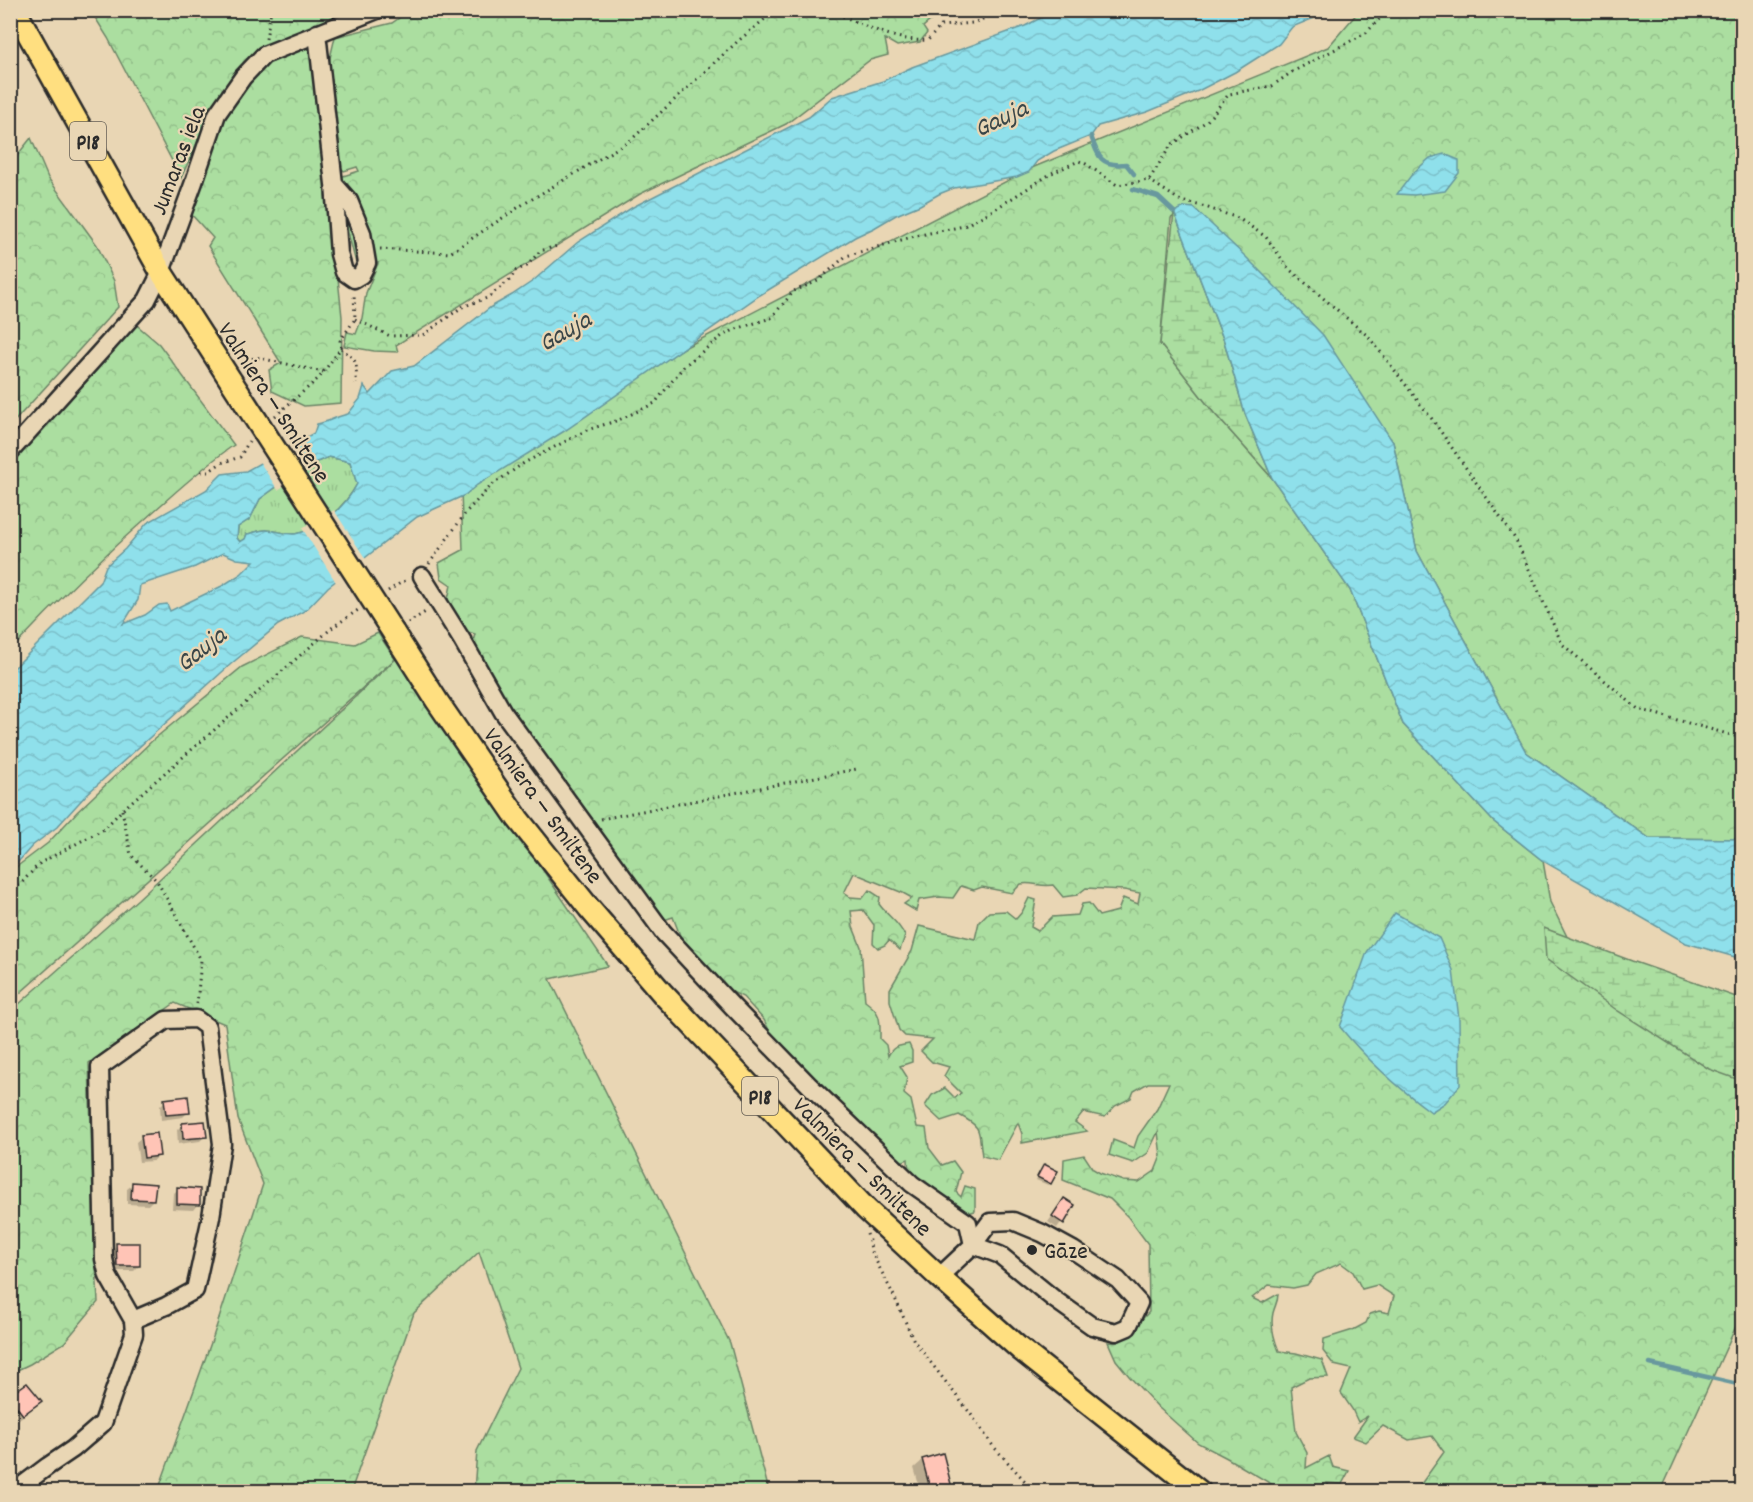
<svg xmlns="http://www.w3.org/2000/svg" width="1753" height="1502" viewBox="0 0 1753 1502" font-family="Dekko,sans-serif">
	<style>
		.grass { fill: url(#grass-tufts); stroke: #6b8466; stroke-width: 1.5 }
		.forest { fill: url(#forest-crowns); stroke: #6b8466; stroke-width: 1.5 }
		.wetland { fill: url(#wetland-marsh); stroke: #6b8466; stroke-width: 1.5 }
		.water { fill: url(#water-waves); stroke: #67989e; stroke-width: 1.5; fill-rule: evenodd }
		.pier { fill: #e9d6b4 }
		.shadow { fill: #0003 }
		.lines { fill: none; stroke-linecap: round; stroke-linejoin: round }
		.stream { stroke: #67989e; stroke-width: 4.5 }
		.building { fill: #ffc4b6; stroke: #2b2b2b; stroke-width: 1.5 }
		.minor-casing { stroke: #2b2b2b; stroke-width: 21 }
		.major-casing { stroke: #2b2b2b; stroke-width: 26 }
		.path { stroke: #2b2b2b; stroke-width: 3; stroke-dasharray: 1.5 4.5; stroke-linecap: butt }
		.minor { stroke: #e9d6b4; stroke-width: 16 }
		.major { stroke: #ffdf80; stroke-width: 21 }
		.major-bridge-casing { stroke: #2b2b2b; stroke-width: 26; stroke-linecap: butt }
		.major-bridge { stroke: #ffdf80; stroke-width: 21 }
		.poi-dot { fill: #2b2b2b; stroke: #e9d6b4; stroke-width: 2 }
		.labels { text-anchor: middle; stroke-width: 4.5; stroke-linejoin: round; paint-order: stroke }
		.shield { fill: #e9d6b4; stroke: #645e54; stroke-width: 1.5 }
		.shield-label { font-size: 22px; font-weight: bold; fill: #2b2b2b }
		.street-label { font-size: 24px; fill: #2b2b2b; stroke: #e9d6b4 }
		.poi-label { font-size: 24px; fill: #2b2b2b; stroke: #e9d6b4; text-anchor: start }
		.water-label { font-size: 26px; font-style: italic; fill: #3a4648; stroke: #e9d6b4 }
	</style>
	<defs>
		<pattern id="grass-tufts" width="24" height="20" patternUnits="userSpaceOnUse" patternTransform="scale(1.5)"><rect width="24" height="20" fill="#abdea0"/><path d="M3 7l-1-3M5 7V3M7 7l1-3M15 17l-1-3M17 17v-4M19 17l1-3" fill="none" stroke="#93bf8a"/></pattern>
		<pattern id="forest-crowns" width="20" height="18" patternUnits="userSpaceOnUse" patternTransform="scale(1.5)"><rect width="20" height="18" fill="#abdea0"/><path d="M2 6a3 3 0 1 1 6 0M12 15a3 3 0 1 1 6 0" fill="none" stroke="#93bf8a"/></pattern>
		<pattern id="wetland-marsh" width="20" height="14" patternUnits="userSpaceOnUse" patternTransform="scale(1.5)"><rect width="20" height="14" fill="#abdea0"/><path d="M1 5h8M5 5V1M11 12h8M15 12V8" fill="none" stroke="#93bf8a"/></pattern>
		<pattern id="water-waves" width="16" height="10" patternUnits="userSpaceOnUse" patternTransform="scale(1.5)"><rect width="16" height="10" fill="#8fe0eb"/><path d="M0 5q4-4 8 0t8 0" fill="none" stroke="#7cc0ca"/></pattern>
	</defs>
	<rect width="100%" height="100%" fill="#e9d6b4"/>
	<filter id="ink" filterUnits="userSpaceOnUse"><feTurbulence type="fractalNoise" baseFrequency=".0167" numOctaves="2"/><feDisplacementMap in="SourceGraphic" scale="12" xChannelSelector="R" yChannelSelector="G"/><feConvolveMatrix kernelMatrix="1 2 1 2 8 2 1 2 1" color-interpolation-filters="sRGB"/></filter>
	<g filter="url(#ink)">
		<path class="grass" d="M 329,457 L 350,462 L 357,484 C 345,506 320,530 295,534 C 286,535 276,530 266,530 C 260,530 253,533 247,534 L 245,540 L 240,542 L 237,538 L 238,527 L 250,519 L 260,499 L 304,467 Z"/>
		<path class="forest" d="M 91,11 L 368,11 L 275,42 L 212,110 L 181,178 L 108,38 Z
			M 409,11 L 942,11 L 923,27 L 927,33 L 920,42 L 897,46 L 885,39 L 888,55 L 870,60 L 786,124 L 640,194 L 396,345 L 398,352 L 374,351 L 344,346 L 347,332 L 356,334 L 362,318 L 366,293 L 378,263 L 357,267 L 343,213 L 340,177 L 359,171 L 357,167 L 344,171 L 336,162 L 325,79 L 335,37 L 392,23 Z
			M 1359,11 L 1742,11 L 1742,839 L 1649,838 L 1526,752 L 1417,551 L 1393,442 L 1194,208 L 1171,218 L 1160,344 L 1214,413 L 1272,478 L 1350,590 L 1403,724 L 1493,821 L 1543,861 L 1550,902 L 1584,971 L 1742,1077 L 1742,1313 L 1661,1491 L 1416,1491 L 1444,1452 L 1432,1436 L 1409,1440 L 1383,1426 L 1366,1442 L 1353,1437 L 1368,1416 L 1358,1422 L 1352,1409 L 1341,1393 L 1351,1369 L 1334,1365 L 1323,1351 L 1324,1339 L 1353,1330 L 1366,1323 L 1370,1314 L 1379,1311 L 1389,1313 L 1394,1296 L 1377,1285 L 1362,1289 L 1353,1272 L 1341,1263 L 1316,1274 L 1307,1285 L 1293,1288 L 1269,1285 L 1252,1298 L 1262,1303 L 1278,1294 C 1278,1302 1275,1305 1273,1313 C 1270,1326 1274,1339 1279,1351 L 1296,1353 L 1322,1360 L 1328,1377 L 1309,1378 L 1291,1387 L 1296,1432 L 1307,1453 L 1306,1468 L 1329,1456 L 1333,1467 L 1349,1471 L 1342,1484 L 1327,1483 L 1332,1491 L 1283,1491 L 1227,1458 L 1198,1443 L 1159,1408 L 1129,1376 L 1116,1360 L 1108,1342 C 1111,1342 1116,1343 1118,1342 C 1122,1341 1144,1317 1149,1312 L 1148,1244 L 1128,1217 L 1110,1199 L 1063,1180 L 1064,1159 L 1084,1155 L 1093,1169 L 1100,1173 L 1123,1181 L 1139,1182 L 1155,1171 L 1161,1156 L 1158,1132 L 1148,1153 L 1133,1163 L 1109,1155 L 1113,1140 L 1134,1148 L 1138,1136 L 1157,1109 L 1169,1083 L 1148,1083 L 1134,1091 L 1131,1098 L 1115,1106 L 1105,1117 L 1083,1112 L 1075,1122 L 1087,1131 L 1022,1143 L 1022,1134 L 1018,1123 L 998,1160 L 982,1156 C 978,1131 984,1128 959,1115 L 941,1121 L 925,1106 L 932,1095 L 945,1088 L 955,1098 L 961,1093 L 944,1076 L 949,1067 L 932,1062 L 921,1051 L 933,1039 L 905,1036 L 899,1030 L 890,1001 L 890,989 L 912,951 L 919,926 L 975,939 L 979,922 L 989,912 L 1006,911 L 1016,919 L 1022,912 L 1029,898 L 1036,900 L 1031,927 L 1038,931 L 1052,917 L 1078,915 L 1082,904 L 1089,903 L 1099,916 L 1118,911 L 1123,898 L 1138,904 L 1140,893 L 1124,890 L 1086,888 L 1077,895 L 1063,897 L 1053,885 C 1040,887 1033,882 1021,884 L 1012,893 L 982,887 L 974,890 L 961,886 L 953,898 L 939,897 L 919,900 L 916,911 L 904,904 L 912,898 L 903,893 L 854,873 L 844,893 L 850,897 L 863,898 L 869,890 L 880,897 L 879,904 C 888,917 898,921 905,936 L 900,950 L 889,940 L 885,945 L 878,948 L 873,943 L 874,925 L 863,910 L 851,911 L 853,927 L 861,947 L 865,1001 C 882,1013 880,1020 880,1039 L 886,1045 L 888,1056 C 893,1046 898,1046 909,1044 L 912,1051 L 912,1062 L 900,1066 L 907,1077 L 904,1094 L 911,1100 L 917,1127 L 926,1128 L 929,1148 L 942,1165 L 953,1161 L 961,1172 L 956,1192 L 961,1197 L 965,1186 L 975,1189 L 975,1211 L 962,1215 L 950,1210 L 949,1198 L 939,1201 L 909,1177 L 908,1159 L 901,1162 L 865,1134 L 821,1085 L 799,1070 L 773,1038 L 764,1020 L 743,997 L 728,990 L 712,972 L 696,960 L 681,938 L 673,917 L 661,921 L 648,907 L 643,891 L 635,885 L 471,649 L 475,634 L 465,631 L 447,604 L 451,585 L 441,578 L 439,563 L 463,550 L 461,490 L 684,348 L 1034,167 L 1328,47 Z
			M 308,46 L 314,58 L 325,150 L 323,157 L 328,181 L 342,317 L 341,403 L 304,406 L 272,391 L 269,370 L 281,363 L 208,246 L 213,238 L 191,214 L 229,103 L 259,69 L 284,52 Z
			M 31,138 L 48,178 L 97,245 L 114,281 L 118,307 L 11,425 L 11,163 Z
			M 126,316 L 159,344 L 234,445 C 205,465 179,489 153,512 C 103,556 56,602 11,650 L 11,445 Z
			M 378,633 L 395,659 L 11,1001 L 11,871 L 48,843 L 77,812 L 153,740 L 242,667 L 302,637 L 355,644 Z
			M 398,657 L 608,966 L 550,979 L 730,1343 L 769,1491 L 474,1491 L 477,1451 L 518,1368 L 479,1252 L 414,1313 L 351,1491 L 158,1491 L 213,1337 L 263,1184 L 238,1119 L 225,1024 L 175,1003 L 89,1063 L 94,1227 L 98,1302 L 64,1343 L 30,1364 L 11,1373 L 10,1012 L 138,899 Z"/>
		<path class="wetland" d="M 1174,212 L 1224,341 L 1245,414 L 1272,478 L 1214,413 L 1160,344 Z
			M 1544,928 L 1632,961 L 1742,999 L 1742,1081 L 1709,1069 L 1618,1011 L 1546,959 Z"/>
		<path class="water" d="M 1054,11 L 1325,11 L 1319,16 L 1292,27 L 1279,44 L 1235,72 L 1198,91 L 1147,112 L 1098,126 L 1091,136 L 1054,151 L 1037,161 L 1029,172 L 1017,177 L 954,188 L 939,194 L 920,205 L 896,215 L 874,228 L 855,237 L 760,295 L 566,430 L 477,485 L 465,495 L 417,517 L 328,587 L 306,610 L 278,625 L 231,664 L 87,794 L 57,827 L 32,846 L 11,870 L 10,672 L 100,582 L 106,566 L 125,549 L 147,523 L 206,490 L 222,474 L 246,471 L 314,433 L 317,424 C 329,422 337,416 348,414 L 360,399 L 364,386 L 370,394 L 392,371 L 414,366 L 491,307 L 512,295 L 533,281 L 578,242 L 633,207 L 809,117 L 832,97 L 883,81 L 912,67 L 1025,26 ZM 329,457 L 350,462 L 357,484 C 346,506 320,530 295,534 C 286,535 276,530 266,530 C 260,530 253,533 247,534 L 245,539 L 240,542 L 237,538 L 238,527 L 250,519 L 260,499 L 304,467 ZM 223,553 L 237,559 L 254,561 L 241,574 L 222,586 L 170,611 L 167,604 L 159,605 L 145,615 L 123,624 L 138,600 L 140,585 L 195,567 Z
			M 1444,154 L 1459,160 L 1459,173 L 1445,191 L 1414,195 L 1397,194 L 1413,173 L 1430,158 Z
			M 1185,207 L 1194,208 L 1246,257 L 1323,335 L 1393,442 L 1417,551 L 1526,752 L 1649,838 L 1742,839 L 1742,959 L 1686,943 L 1543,861 L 1493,821 L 1403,724 L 1350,590 L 1272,478 L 1245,414 L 1224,341 L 1174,212 Z
			M 1395,913 L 1439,938 L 1453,970 L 1459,1019 L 1460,1085 L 1445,1103 L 1431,1112 C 1397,1087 1367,1060 1340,1027 L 1367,952 Z"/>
		<path class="pier" d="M 291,442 L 308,469 L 278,490 L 259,461 Z
			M 334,510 L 367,561 L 337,584 L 302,528 Z"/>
		<path class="shadow" d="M 165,1101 L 188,1112 L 183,1117 L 161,1120 L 160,1106 Z
			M 182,1125 L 205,1136 L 200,1141 L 178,1144 L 177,1130 Z
			M 142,1137 L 159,1156 L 153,1161 L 139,1162 L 136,1142 Z
			M 1042,1168 L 1050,1183 L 1048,1185 L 1036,1180 Z
			M 133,1184 L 153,1200 L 148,1205 L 127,1204 L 127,1189 Z
			M 178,1189 L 198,1204 L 193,1210 L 172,1209 L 173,1194 Z
			M 1064,1200 L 1073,1206 L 1057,1228 L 1048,1222 Z
			M 117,1245 L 139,1266 L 134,1271 L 113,1271 L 112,1250 Z
			M 10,1397 L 35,1406 L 18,1420 L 10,1410 Z
			M 923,1460 L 951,1492 L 921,1492 L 914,1468 Z"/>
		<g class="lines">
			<path class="stream" d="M 1091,136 C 1098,157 1101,167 1126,164 L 1134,174
				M 1133,189 L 1158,197 L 1174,212
				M 1650,1364 L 1742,1385"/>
		</g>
		<path class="building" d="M 188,1096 L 190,1113 L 166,1115 L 164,1099 Z
			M 205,1121 L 207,1137 L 183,1139 L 182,1123 Z
			M 157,1133 L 160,1156 L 144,1158 L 141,1135 Z
			M 1044,1164 L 1058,1171 L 1051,1184 L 1037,1177 Z
			M 132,1182 L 156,1184 L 154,1200 L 131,1199 Z
			M 177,1187 L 200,1189 L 200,1205 L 177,1204 Z
			M 1064,1198 L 1075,1205 L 1064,1224 L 1052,1216 Z
			M 116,1243 L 140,1243 L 140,1266 L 117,1266 Z
			M 27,1383 L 42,1401 L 23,1415 L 10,1398 L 10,1395 Z
			M 943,1453 L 953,1492 L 931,1492 L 922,1459 Z"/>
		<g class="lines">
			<defs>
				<path id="minor" d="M 317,33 L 334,184 L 349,201 L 362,233 L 367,263 L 361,275 L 354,279 L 344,272 L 339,254 L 334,184
					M 10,452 L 147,300 L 161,272 L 194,182 L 217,114 L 243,77 L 264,55 L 377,10
					M 422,576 L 462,640 L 503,712 L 663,932 L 733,1007 L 810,1086 L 912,1184 L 968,1223 L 973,1245
					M 196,1019 L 207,1027 L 222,1144 L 211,1217 L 195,1290 L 166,1306 L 133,1320 L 108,1276 L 104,1259 L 100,1067 L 166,1020 Z
					M 939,1277 L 973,1245 L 1000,1255 L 1054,1299 L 1092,1326 L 1116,1332 L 1128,1327 L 1139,1303 L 1118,1280 L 1073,1250 L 1042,1233 L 1013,1221 L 990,1222 L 973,1245
					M 18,1492 L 20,1487 L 48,1466 L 73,1449 L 103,1423 L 134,1334 L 133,1320"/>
				<path id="major" d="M 15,10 L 161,272 L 231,381
					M 393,632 L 437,701 L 518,819 L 589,908 L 663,994 L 866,1209 L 939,1277 L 1020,1349 L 1200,1492"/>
			</defs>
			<use href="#minor" class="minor-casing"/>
			<use href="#major" class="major-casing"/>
			<path class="path" d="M 826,10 C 859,21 893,43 928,40 L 941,26 L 973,23 L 1005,10
				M 266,39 L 271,10
				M 1149,180 L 1181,201 L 1202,206 L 1238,218 L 1266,237 L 1289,269 L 1369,337 L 1432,419 L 1516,540 L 1562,644 L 1638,709 L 1742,738
				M 380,249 L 450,253 L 522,205 L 631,140 L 738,41 L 776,10
				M 355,319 L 390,336 L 423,335 L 462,307 L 487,298 L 511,279 L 515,271 L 527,266 L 540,251 L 557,246
				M 341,348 C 360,364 356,361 356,384
				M 242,365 L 255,357 L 323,372
				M 275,416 L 319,378 L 341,348 L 340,341 L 355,319 L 354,293
				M 201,472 L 208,472 L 221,463 L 240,457 L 249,441
				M 429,564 L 467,511 L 492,485 L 524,463 L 587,430 L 619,420 L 655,403 L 684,366 L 722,336 L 736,329 L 771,318 L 794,291 L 818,281 L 846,256 L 915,236 L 964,226 L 995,209 L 1052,173 L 1079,161 L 1086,164 L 1117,185 L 1149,180 L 1171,145 L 1207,121 L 1229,94 L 1272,86 L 1292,72 L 1366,33 L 1388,10
				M 388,591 L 402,582 L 409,580
				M 408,623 L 427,611
				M 122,810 L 131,855 L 157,881 L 201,960 L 197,1004
				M 601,819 L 857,769
				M 10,895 L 40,863 L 104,829 L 122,810 L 333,627 L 358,610
				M 867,1234 L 873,1255 L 894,1296 L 914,1341 L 970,1413 L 993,1446 L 1035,1492"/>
			<use href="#minor" class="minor"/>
			<use href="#major" class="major"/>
			<defs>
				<path id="major-bridge" d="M 231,381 L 393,632"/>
			</defs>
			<use href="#major-bridge" class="major-bridge-casing"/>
			<use href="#major-bridge" class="major-bridge"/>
		</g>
	</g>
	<circle class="poi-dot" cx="1032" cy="1250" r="6"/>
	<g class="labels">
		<g class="shield">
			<rect x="70" y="122" width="36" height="38" rx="4.5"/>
			<rect x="742" y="1077" width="36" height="38" rx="4.5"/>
		</g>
		<g class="shield-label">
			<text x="88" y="149">P18</text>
			<text x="760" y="1104">P18</text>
		</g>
		<g class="street-label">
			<text transform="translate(177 160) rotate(-69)" y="8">Jumaras iela</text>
			<text transform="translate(275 402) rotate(57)" y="8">Valmiera — Smiltene</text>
			<text transform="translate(544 805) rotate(54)" y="8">Valmiera — Smiltene</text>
			<text transform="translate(863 1166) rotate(45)" y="8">Valmiera — Smiltene</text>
		</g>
		<g class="poi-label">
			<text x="1044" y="1258">Gāze</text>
		</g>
		<g class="water-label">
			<text transform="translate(1000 117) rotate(-25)" y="9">Gauja</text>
			<text transform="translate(564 330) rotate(-30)" y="9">Gauja</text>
			<text transform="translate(200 648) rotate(-38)" y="9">Gauja</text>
		</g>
	</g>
	<rect width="1753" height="1502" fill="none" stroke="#e9d6b4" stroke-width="36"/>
	<rect x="18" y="18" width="1717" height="1466" fill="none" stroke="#2b2b2b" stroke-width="2" filter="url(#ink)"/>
</svg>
